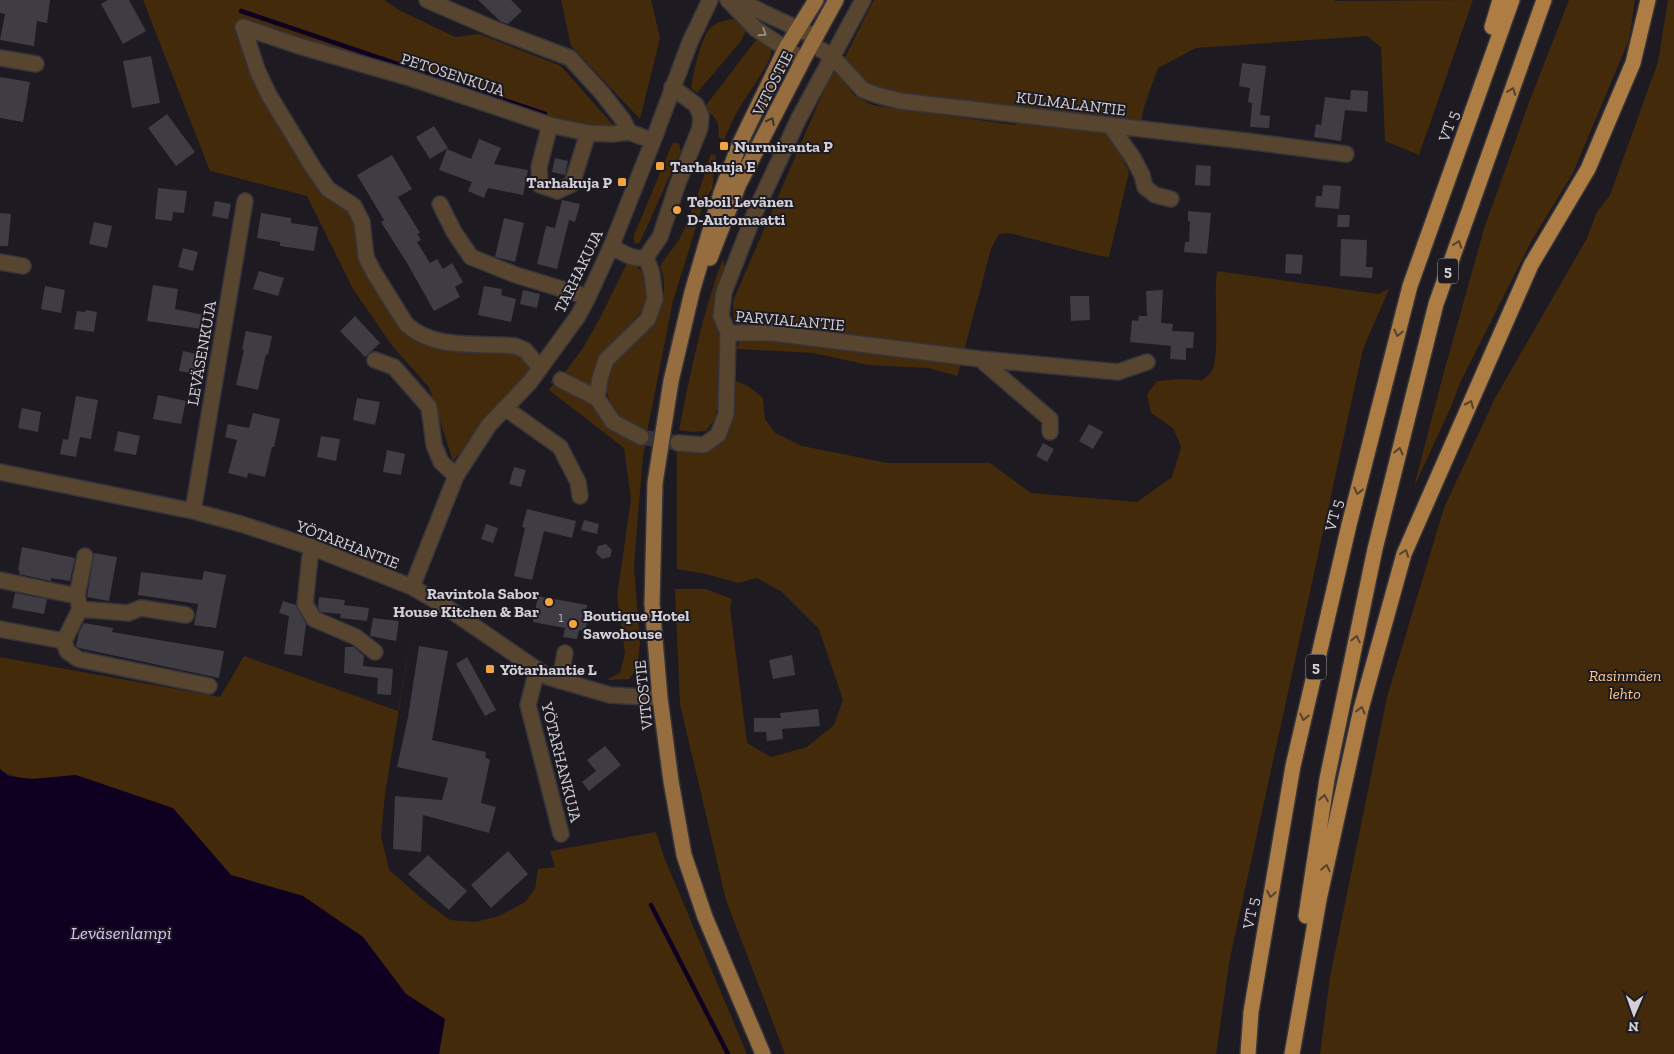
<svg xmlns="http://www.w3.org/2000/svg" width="1674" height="1054" viewBox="0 0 1674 1054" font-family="'Zilla Slab',serif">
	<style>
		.green { fill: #432a0a }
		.water { fill: #0f0022 }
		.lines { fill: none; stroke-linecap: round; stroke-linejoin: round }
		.stream { stroke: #0f0022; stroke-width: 4.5 }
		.building { fill: #3f3c44 }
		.minor-tunnel { stroke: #38353d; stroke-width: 15; stroke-dasharray: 15 8; stroke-linecap: butt }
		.minor-casing { stroke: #36343b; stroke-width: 18 }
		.major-casing { stroke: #36343b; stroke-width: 18 }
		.highway-casing { stroke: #36343b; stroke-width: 18 }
		.minor { stroke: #58452f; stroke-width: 15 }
		.major { stroke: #956d3e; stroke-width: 15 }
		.highway { stroke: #ad7d43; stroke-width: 15 }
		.oneway { stroke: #968b83 }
		.oneway2 { stroke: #57422f }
		.oneway3 { stroke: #41332a }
		.poi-dot { fill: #f2a541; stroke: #1d1a22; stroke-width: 2 }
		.labels { text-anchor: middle; stroke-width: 4; stroke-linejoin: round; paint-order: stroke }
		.number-label { font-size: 14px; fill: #aeacb2 }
		.shield { fill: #1d1a22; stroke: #9c9aa1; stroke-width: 1 }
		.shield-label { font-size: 15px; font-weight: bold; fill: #d3d1d7 }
		.street-label { font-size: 16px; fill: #d3d1d7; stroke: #1d1a22 }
		.poi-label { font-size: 16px; font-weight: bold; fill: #d3d1d7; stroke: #1d1a22; text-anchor: start }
		.park-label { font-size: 16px; font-style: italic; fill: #fec789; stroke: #1d1a22 }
		.water-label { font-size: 18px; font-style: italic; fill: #d8c4f9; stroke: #1d1a22 }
	</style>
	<rect width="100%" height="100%" fill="#1d1a22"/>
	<path class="green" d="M 143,0 L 384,0 L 401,11 L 455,37 L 479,34 L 561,66 L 621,134 L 555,122 L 257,25 L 241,41 L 257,86 L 351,211 L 359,238 L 361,261 L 406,336 L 441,349 L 512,351 L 534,367 L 453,461 L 429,387 L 393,347 L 353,289 L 307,196 L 210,171 Z
		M 561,0 L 651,0 L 660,38 L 640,119 L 571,46 Z
		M 874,0 L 1334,0 L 1335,1 L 1473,0 L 1419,155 L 1385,141 L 1381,47 L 1367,36 L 1196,48 L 1158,68 L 1144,107 L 1141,122 L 1017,106 L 884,92 L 860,78 L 845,57 Z
		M 1569,0 L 1635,0 L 1629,40 L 1573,173 L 1532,240 L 1461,381 L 1450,409 L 1414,487 L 1442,379 L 1484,229 L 1528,105 Z
		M 1668,0 L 1674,0 L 1674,1054 L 1320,1054 L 1330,977 L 1387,697 L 1444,508 L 1495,398 L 1586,240 L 1597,212 L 1610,195 L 1658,62 Z
		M 732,19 L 741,22 L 748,27 L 741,41 L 697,93 L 691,88 C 693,75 700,42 708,31 C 713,23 722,21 732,19 Z
		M 756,40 C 764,40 772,42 771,52 C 770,66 745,97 737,112 C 732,121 728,131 724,140 L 718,137 C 721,122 715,117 704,108 Z
		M 834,67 L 854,95 L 872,105 L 1015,125 L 1017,121 L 1109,131 L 1129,172 L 1109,257 L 1100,256 L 1009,233 L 999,234 L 991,249 L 964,351 L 789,326 L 739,329 L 734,319 L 733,301 Z
		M 673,142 L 679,144 L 681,151 L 640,242 L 636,244 L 634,242 L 634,235 Z
		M 711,154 L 716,155 L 712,189 L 704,201 L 673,301 L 647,432 C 628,424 619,420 610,401 C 588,354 662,334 664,290 C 664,281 664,275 660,267 C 664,257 675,248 680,238 C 693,211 702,182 711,154 Z
		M 723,258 L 725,270 L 714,321 L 721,342 L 720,391 L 715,419 L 706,431 L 693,432 L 679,430 C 691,371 702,314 723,258 Z
		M 628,261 L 643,272 L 650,289 L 642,311 L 619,336 L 601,361 L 594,393 L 562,376 L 583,348 L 601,316 Z
		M 1217,271 L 1378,294 L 1389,289 L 1363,349 L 1230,958 L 1216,1054 L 785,1054 L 726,900 L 680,704 L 675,589 L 706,589 L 732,599 L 730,608 L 747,743 L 771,757 L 807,747 L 834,725 L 843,700 L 819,629 L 782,592 L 757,578 L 738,583 L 706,574 L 677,569 L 677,452 L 704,448 L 726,436 L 733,417 L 736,381 L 748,386 L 763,398 L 765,419 L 775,433 L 802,446 L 887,463 L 990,463 L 1031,493 L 1137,502 L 1172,477 L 1181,447 L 1173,428 L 1151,413 L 1147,394 L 1157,381 L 1179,379 L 1202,380 C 1205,378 1209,375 1211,372 C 1221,359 1213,293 1217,271 Z
		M 740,340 L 793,340 L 961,364 L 957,376 L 928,368 L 868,365 L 813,353 L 736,349 Z
		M 556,381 L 596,401 L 646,443 L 643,454 L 634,566 L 640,644 L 637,669 L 629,679 L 606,680 L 620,673 L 625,653 L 617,597 L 631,499 L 624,448 L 549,390 Z
		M 414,618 L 385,794 L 381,836 L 389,870 L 427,903 L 450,920 L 475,922 L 499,916 L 525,902 L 535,889 L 538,869 L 555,867 L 550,851 L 656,832 L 664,857 L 747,1054 L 0,1054 L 0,958 L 76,775 C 52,777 20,785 0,769 L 0,657 L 220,697 L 244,656 L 398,711 Z"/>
	<path class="water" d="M 0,769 L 8,776 L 32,779 L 76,775 L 173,808 L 231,875 L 303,896 L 363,937 L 406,994 L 445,1019 L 439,1054 L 0,1054 Z"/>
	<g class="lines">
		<path class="stream" d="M 241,11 L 545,114
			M 651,905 L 728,1054"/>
	</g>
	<path class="building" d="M 0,0 L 50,0 L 47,23 L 37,21 L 34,46 L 0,40 L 5,14 L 0,13 Z
		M 108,0 L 129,0 L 146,31 L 123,44 L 101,4 Z
		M 478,0 L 511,0 L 522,11 L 508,24 L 500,21 Z
		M 151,56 L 160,103 L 132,108 L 123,61 Z
		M 1242,63 L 1266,66 L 1260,115 L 1270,116 L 1269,128 L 1250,127 L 1252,103 L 1248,102 L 1250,88 L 1239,86 Z
		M 0,77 L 30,82 L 23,122 L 0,118 Z
		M 1351,90 L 1368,91 L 1367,112 L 1345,110 L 1341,141 L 1314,137 L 1316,124 L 1321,125 L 1325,97 L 1350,100 Z
		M 167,114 L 195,152 L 176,166 L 148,128 Z
		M 434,126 L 448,148 L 430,159 L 416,137 Z
		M 479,139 L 501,148 L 494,164 L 528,170 L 523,195 L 488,188 L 484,198 L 468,191 L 472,182 L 439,170 L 447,149 L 471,159 Z
		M 392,155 L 412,189 L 398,197 L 420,233 L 417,234 L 421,240 L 417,242 L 430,263 L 437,259 L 443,269 L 452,263 L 463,282 L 455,287 L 460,297 L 434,311 L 407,263 L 381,222 L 384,220 L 357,175 Z
		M 555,158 L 568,161 L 565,175 L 552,172 Z
		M 1196,165 L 1211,166 L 1210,186 L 1195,185 Z
		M 1323,185 L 1341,186 L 1339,209 L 1315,207 L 1316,196 L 1322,196 Z
		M 158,188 L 187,191 L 184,213 L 173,212 L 172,221 L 155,219 Z
		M 562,200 L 580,204 L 575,222 L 569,220 L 557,269 L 537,264 L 546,226 L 555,228 Z
		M 215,201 L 231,204 L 228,219 L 212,216 Z
		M 1188,211 L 1211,213 L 1207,254 L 1184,252 L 1185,242 L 1189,242 L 1190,221 L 1188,221 Z
		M 0,213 L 11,214 L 8,246 L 0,246 Z
		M 261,213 L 291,218 L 291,223 L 318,227 L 314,251 L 280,246 L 280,242 L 257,238 Z
		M 1338,215 L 1350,215 L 1349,227 L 1337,227 Z
		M 504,218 L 524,223 L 515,262 L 495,257 Z
		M 94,222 L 112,226 L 107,248 L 89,244 Z
		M 1341,239 L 1367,240 L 1366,267 L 1373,267 L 1372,278 L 1340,276 Z
		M 183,248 L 198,252 L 193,271 L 178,267 Z
		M 1286,254 L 1303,255 L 1301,274 L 1285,273 Z
		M 259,271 L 284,278 L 278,296 L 253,289 Z
		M 153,285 L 178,289 L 175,309 L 204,315 L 202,329 L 147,321 Z
		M 45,286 L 65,290 L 61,313 L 41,309 Z
		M 484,286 L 502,289 L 501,295 L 516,299 L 511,322 L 478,315 Z
		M 523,290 L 540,294 L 537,308 L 520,304 Z
		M 1163,290 L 1161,323 L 1173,324 L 1172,331 L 1194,332 L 1193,348 L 1186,348 L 1186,360 L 1170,359 L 1171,346 L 1130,342 L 1132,320 L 1138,321 L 1139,316 L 1147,316 L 1146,291 Z
		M 1070,296 L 1089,296 L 1090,320 L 1071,321 Z
		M 86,310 L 97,312 L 94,332 L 74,329 L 77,311 L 85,312 Z
		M 355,316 L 380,343 L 365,357 L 340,331 Z
		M 246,331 L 272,336 L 268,355 L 266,354 L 258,390 L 236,385 L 244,350 L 242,349 Z
		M 183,351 L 206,356 L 202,375 L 179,371 Z
		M 158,395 L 186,401 L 181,424 L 153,419 Z
		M 76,396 L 98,400 L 91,439 L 80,437 L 76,457 L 60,454 L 63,439 L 68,440 Z
		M 357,398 L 380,402 L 375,425 L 353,420 Z
		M 22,408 L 41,412 L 38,432 L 18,428 Z
		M 253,413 L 280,419 L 274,447 L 272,447 L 265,477 L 248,473 L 247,478 L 228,473 L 237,440 L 225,437 L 228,424 L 249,428 Z
		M 1089,424 L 1103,432 L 1093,449 L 1079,441 Z
		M 118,431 L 140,436 L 136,455 L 114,451 Z
		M 321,436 L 340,439 L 336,461 L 317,457 Z
		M 1043,443 L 1054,449 L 1047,462 L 1036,456 Z
		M 387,450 L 405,454 L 401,475 L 383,472 Z
		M 514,467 L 526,470 L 521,487 L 509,484 Z
		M 527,509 L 576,521 L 572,538 L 544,531 L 532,580 L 514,576 L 525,528 L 522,527 Z
		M 584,520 L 599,524 L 597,534 L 581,530 Z
		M 486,524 L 498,528 L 493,543 L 481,539 Z
		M 606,544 L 612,550 L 610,557 L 602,559 L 596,553 L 598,546 Z
		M 22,547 L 75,558 L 70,581 L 51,578 L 51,581 L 19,574 L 20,571 L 18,571 Z
		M 94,553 L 117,557 L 109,601 L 87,597 Z
		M 204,571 L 226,575 L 216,628 L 194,625 L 198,604 L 138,595 L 141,572 L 202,580 Z
		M 15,593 L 47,599 L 44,614 L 12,608 Z
		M 538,596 L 587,605 L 586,611 L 589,612 L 585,631 L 579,630 L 577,639 L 563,637 L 565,628 L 533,622 Z
		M 319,597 L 345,600 L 344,605 L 369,608 L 367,621 L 340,618 L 341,614 L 320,612 L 318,607 Z
		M 283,601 L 296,605 L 306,624 L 302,656 L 284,654 L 289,616 L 279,613 Z
		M 373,618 L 399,621 L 396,641 L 370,636 Z
		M 84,623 L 113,628 L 112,632 L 224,651 L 219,678 L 79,648 L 76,646 L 79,632 Z
		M 419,646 L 448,651 L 432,740 L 486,752 L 485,757 L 490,760 L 481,803 L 496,807 L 489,833 L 423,815 L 421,852 L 393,849 L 395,796 L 442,800 L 448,778 L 397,767 L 408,717 Z
		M 345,647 L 354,647 L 364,656 L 363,666 L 393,669 L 391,695 L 377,694 L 378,678 L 344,673 Z
		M 792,655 L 795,675 L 773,679 L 769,660 Z
		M 467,657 L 496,710 L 485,716 L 456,664 Z
		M 818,709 L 820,726 L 782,729 L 783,739 L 767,741 L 766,732 L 754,732 L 754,718 L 781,718 L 780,713 Z
		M 605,746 L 621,765 L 589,791 L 582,782 L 596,771 L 587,760 Z
		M 508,851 L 528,874 L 491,908 L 471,885 Z
		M 428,855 L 467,891 L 449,910 L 408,874 Z"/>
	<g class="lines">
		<path class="minor-tunnel" d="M 536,363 L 561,380
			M 641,437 L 678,443"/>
		<defs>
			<path id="minor" d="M 427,0 L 494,29 L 570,58 L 602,93 L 623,120 L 629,132
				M 728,0 L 756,29 L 803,60
				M 739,0 L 764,13 L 816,37
				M 863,0 L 799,118 L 756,210 L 724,292 L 721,316 L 728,333 L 772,333 L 980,359 L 1118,372 L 1147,362
				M 243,27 L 258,72 L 269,95 L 314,169 L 328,189 L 354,206 L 362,222 L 366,257 L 373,271 L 406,324 C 435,351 479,342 515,346 L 525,350 L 536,363
				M 243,27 L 299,46 L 407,77 L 550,125 L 588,133 L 612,134 L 629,132 L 653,141
				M 811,44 L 832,56 L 863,90 L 877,95 L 900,101 L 1254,142 L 1346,154
				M 0,58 L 36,64
				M 550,125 L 539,167 L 540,185 L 557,191 L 572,184 L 588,133
				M 1110,125 L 1133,158 L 1142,175 L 1145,187 L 1155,195 L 1171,199
				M 440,204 L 454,232 L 471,257 L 516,275 L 588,297
				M 611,247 C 623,252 633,261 646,257 L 660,237 L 678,183 L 700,128 L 701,116 L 696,105 L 672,87
				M 0,262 L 23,266
				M 980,359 L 1050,419 L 1050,432
				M 375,360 L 394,367 L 429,407 L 434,445 L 441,462 L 456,476
				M 561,380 L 597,398
				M 505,408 L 560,447 L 578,482 L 580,496
				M 641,437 L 613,422 L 597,398 L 600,378 L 606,360 L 648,319 L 655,299 L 652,274 L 646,257
				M 678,443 L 704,445 L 718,435 L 726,414 L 728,333
				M 0,472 L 193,511 L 241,524 L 311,547 L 412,587 L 443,605 L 548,677 L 610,695 L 660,698
				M 193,511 L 245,201
				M 311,547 L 305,604 L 314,619 L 356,637 L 375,652
				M 0,580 L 77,596 L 80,609
				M 412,587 L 456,476 L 489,425 L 530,382 L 578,316 L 588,297 L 611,247 L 653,141 L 690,42 L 710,0
				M 77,596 L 85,556
				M 186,615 L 141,608 L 128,613 L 80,609 L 64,641 L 67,651 L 78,659 L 209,686
				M 0,629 L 64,641
				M 537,670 L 528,705 L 561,834
				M 560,681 L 565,653"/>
			<path id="major" d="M 710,258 L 739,184 L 803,60 L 836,0
				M 763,1054 L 705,917 L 684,855 L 671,781 L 660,698 L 652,604 L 655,483 L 671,381 L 692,292 L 721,193 L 740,143 L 786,48 L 816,0"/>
			<path id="highway" d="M 1492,27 L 1500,0
				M 1306,916 L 1327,779 L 1375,549 L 1436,304 L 1544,0
				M 1248,1054 L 1251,1012 L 1293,766 L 1349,525 L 1410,286 L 1512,0
				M 1292,1054 L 1319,900 L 1361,709 L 1404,554 L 1531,265 L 1588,169 L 1633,63 L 1648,0"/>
		</defs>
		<use href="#minor" class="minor-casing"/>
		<use href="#major" class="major-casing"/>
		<use href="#highway" class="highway-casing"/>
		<use href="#minor" class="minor"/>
		<use href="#major" class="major"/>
		<use href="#highway" class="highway"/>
	</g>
	<defs><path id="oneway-chevron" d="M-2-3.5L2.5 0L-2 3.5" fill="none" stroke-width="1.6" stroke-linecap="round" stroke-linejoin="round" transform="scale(1.25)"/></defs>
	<use class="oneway" href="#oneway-chevron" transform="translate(763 33) rotate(33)"/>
	<g class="oneway2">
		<use href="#oneway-chevron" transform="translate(1512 91) rotate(-70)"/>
		<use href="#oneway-chevron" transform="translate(1458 244) rotate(-70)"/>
		<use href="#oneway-chevron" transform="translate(1398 333) rotate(104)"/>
		<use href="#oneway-chevron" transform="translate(1470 404) rotate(-66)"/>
		<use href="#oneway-chevron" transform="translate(1399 451) rotate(-76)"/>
		<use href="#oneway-chevron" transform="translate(1358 491) rotate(104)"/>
		<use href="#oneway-chevron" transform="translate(1405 553) rotate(-70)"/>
		<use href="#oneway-chevron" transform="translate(1356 639) rotate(-78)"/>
		<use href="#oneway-chevron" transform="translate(1361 710) rotate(-76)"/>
		<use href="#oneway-chevron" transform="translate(1304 717) rotate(103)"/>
		<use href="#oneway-chevron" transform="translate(1324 798) rotate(-81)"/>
		<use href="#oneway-chevron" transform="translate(1326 868) rotate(-78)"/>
		<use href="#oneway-chevron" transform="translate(1271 894) rotate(100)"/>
	</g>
	<use class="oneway3" href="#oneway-chevron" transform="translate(771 121) rotate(-63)"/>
	<g class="poi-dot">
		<rect x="719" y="141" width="10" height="10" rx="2.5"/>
		<rect x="655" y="161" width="10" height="10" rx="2.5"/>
		<rect x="617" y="177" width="10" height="10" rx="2.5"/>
		<circle cx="677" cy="210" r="5"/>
		<circle cx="549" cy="602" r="5"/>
		<circle cx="573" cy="624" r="5"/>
		<rect x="485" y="664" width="10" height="10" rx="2.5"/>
	</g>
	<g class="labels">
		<g class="number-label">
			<text x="561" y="622">1</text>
		</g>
		<g class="shield">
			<rect x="1438" y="258.5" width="20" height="25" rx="4"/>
			<rect x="1306" y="654.5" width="20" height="25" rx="4"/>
		</g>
		<g class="shield-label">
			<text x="1448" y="276">5</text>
			<text x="1316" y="672">5</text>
		</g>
		<g class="street-label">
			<text transform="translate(453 74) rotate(18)" y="6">PETOSENKUJA</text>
			<text transform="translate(772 83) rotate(-63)" y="6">VITOSTIE</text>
			<text transform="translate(1071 103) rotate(7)" y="6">KULMALANTIE</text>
			<text transform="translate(1448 126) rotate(-70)" y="6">VT 5</text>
			<text transform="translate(578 271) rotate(-64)" y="6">TARHAKUJA</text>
			<text transform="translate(790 320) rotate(5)" y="6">PARVIALANTIE</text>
			<text transform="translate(201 353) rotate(-80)" y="6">LEVÄSENKUJA</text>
			<text transform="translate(1333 515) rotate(-76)" y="6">VT 5</text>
			<text transform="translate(348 544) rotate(21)" y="6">YÖTARHANTIE</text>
			<text transform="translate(643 695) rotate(-96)" y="6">VITOSTIE</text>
			<text transform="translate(562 762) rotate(76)" y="6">YÖTARHANKUJA</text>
			<text transform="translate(1250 913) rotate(-80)" y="6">VT 5</text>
		</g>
		<g class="poi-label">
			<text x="734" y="152">Nurmiranta P</text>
			<text x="670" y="172">Tarhakuja E</text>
			<text x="612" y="188" text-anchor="end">Tarhakuja P</text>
			<text x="687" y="207">Teboil Levänen<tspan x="687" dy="18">D-Automaatti</tspan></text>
			<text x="539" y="599" text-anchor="end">Ravintola Sabor<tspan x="539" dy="18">House Kitchen &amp; Bar</tspan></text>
			<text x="583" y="621">Boutique Hotel<tspan x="583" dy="18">Sawohouse</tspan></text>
			<text x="500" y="675">Yötarhantie L</text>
		</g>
		<g class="park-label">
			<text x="1625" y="681">Rasinmäen<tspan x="1625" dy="18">lehto</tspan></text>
		</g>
		<g class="water-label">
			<text x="121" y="939">Leväsenlampi</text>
		</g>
	</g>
	<g transform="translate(1634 1014) rotate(182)" stroke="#1d1a22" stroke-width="4" paint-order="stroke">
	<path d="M0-4L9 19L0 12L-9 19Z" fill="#d3d1d7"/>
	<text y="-8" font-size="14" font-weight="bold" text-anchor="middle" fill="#d3d1d7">N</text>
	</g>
</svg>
